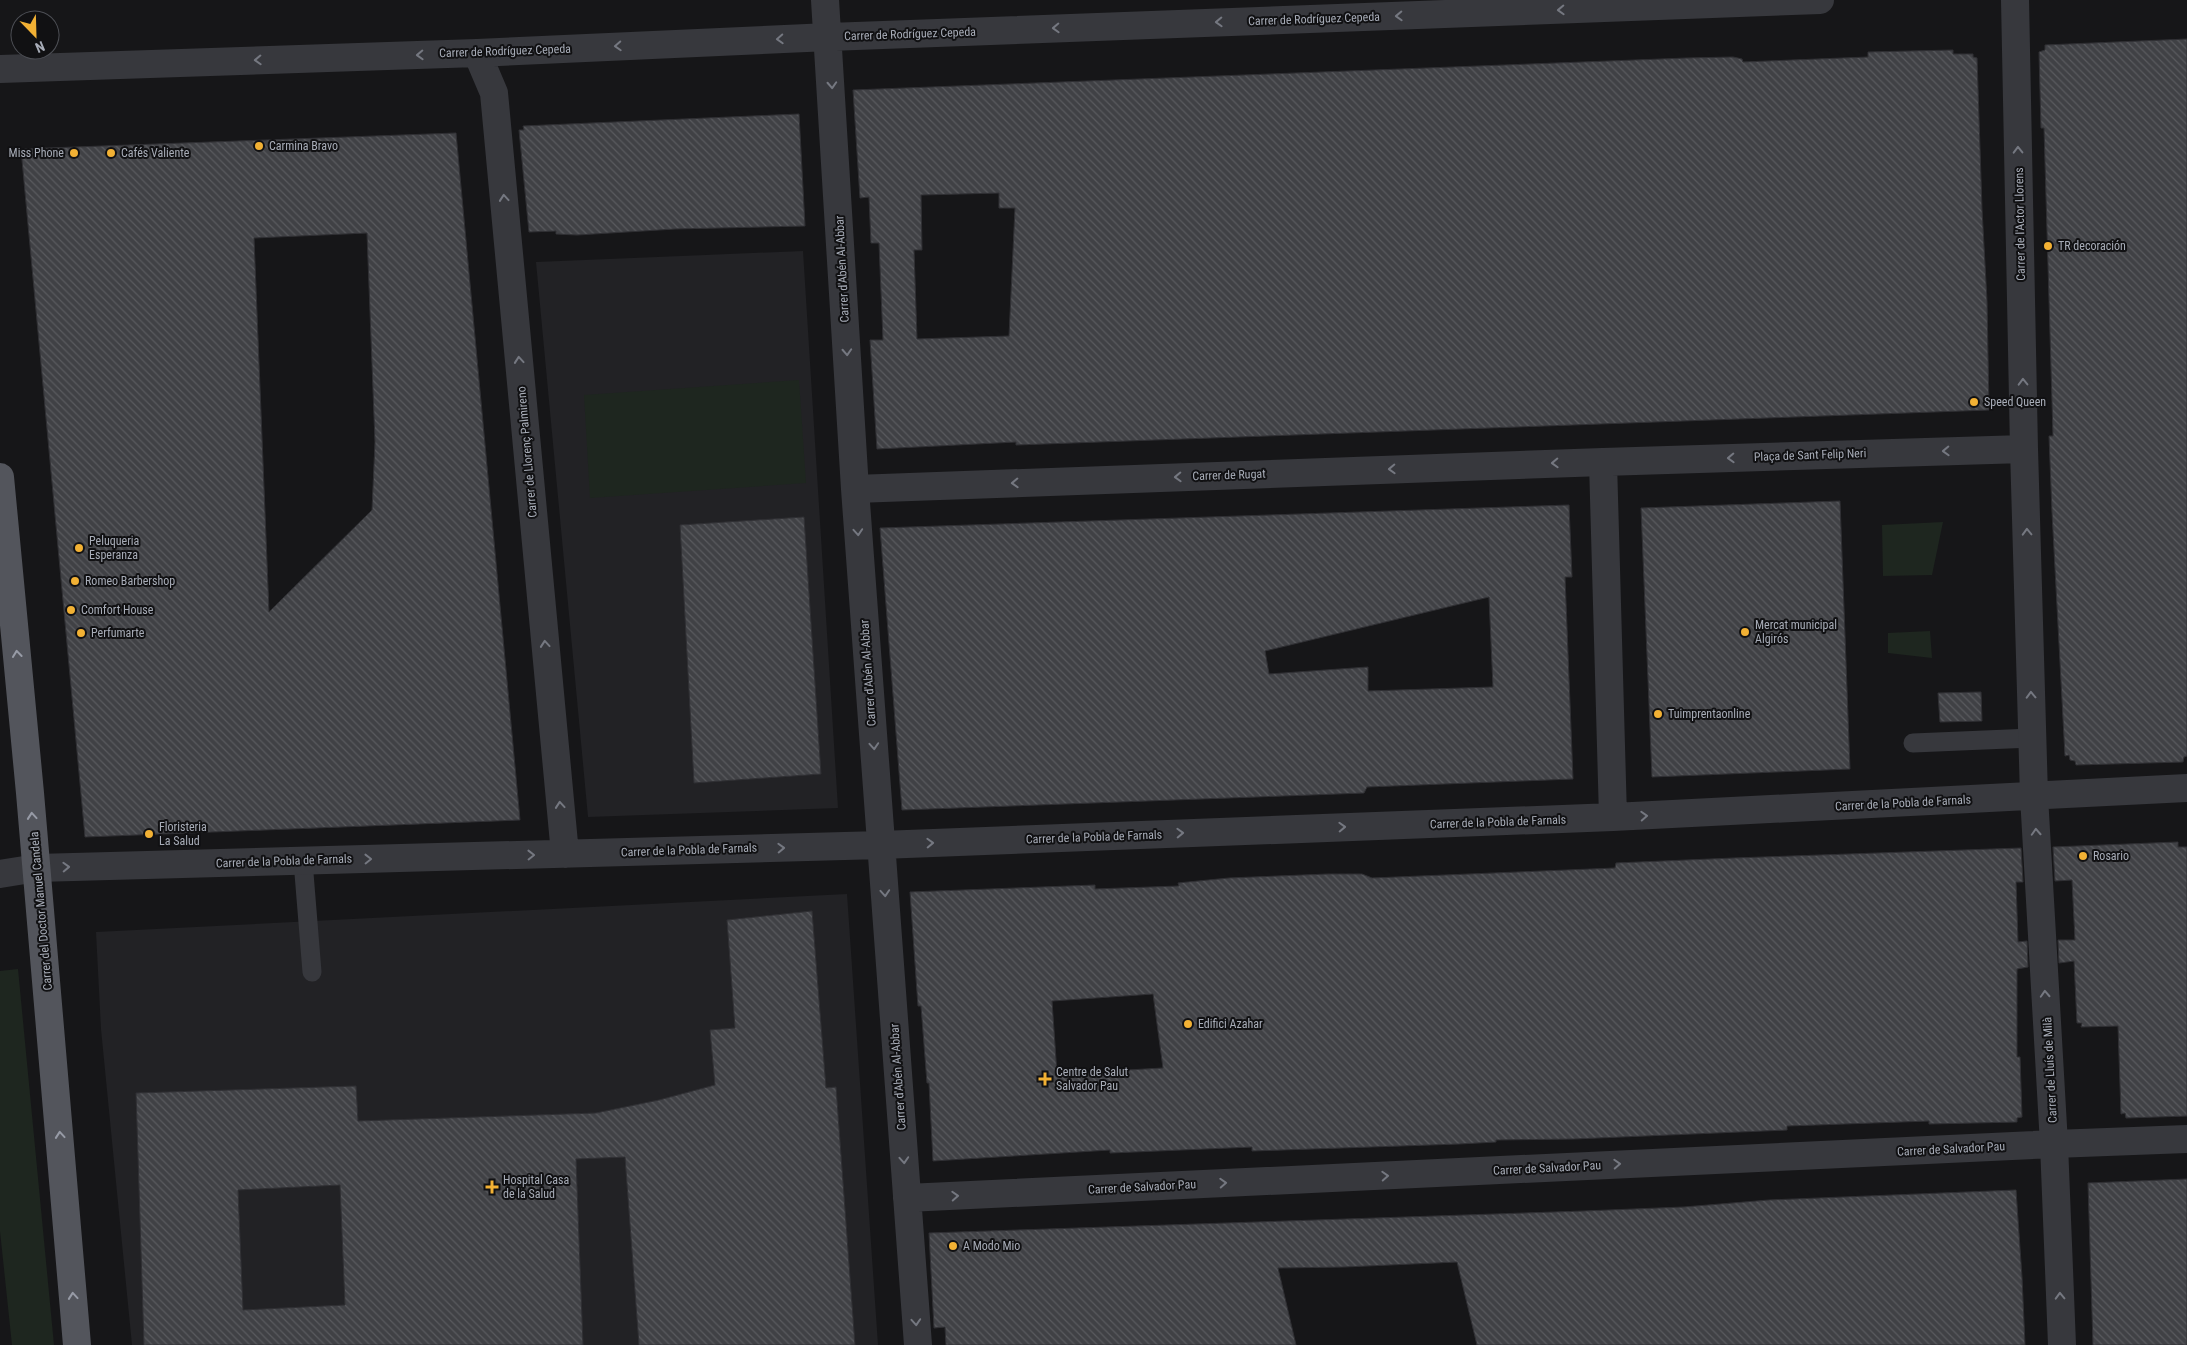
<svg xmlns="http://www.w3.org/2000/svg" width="2187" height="1345" viewBox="0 0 2187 1345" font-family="'Roboto Condensed',sans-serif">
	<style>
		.built { fill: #222225 }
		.green { fill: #1e261f }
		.building { fill: url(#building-back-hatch); stroke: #303034; fill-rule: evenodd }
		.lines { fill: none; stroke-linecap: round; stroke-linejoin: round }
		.lane { stroke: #37383d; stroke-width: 19 }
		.street { stroke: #37383d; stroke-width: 28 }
		.primary { stroke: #53555c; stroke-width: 28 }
		.oneway { stroke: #757881 }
		.oneway2 { stroke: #979ba6 }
		.poi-dot { fill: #f2b134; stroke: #111113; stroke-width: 2 }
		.labels { text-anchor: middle; stroke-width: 4; stroke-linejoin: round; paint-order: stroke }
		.street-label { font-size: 12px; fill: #a8adb8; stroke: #111113 }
		.poi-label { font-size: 12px; fill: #a8adb8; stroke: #111113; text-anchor: start }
	</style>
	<defs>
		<pattern id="building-back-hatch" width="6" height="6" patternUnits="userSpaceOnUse" patternTransform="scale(1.25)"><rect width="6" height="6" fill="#404145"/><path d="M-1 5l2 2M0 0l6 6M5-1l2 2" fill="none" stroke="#595a5e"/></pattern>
	</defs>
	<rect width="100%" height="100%" fill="#161618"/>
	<path class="built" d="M 803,251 L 838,808 L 588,817 L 536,262 Z
		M 847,894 L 878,1345 L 132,1345 L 101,1029 L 96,932 Z"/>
	<path class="green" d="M 799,380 L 806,483 L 590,498 L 584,395 Z
		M 1943,522 L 1932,575 L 1883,576 L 1882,525 Z
		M 1930,631 L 1932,658 L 1888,653 L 1888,633 Z
		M 18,969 L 54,1345 L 12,1345 L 0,1231 L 0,971 Z"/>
	<path class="building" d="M 2187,39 L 2187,756 L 2184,757 L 2183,762 L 2076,765 L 2075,761 L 2070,760 L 2069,755 L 2065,756 L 2052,512 L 2049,436 L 2053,436 L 2044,128 L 2041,128 L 2039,52 L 2045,50 L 2045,45 Z
		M 1953,50 L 1953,54 L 1973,54 L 1973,57 L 1977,58 L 1982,209 L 1987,301 L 1989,410 L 1016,445 L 1016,442 L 877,449 L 870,340 L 883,340 L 879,243 L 871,243 L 869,197 L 860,198 L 853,90 L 1687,58 L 1733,57 L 1742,59 L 1743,62 L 1868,57 L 1868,52 ZM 999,193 L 999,208 L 1015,208 L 1009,336 L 917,339 L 914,250 L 922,250 L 921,195 Z
		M 799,114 L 805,226 L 675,229 L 577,235 L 556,234 L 556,231 L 529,232 L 519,130 L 524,130 L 523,126 Z
		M 456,133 L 520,820 L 85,837 L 21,149 ZM 367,233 L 375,442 L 372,510 L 269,612 L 254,238 Z
		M 1840,501 L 1850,769 L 1652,777 L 1641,508 Z
		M 1569,505 L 1572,577 L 1565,577 L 1573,779 L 1367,787 L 1364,793 L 902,810 L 880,528 ZM 1489,597 L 1493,687 L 1368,691 L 1368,667 L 1269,674 L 1265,651 Z
		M 804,517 L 821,774 L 694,783 L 680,525 Z
		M 1981,692 L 1982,721 L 1940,722 L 1938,693 Z
		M 2178,842 L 2178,847 L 2187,847 L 2187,1116 L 2126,1118 L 2125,1113 L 2121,1114 L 2118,1026 L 2081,1027 L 2082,1023 L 2077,1023 L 2074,961 L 2059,963 L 2058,940 L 2075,940 L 2072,880 L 2055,881 L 2053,847 Z
		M 2021,848 L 2023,882 L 2016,882 L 2018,942 L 2027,941 L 2028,967 L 2017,969 L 2017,1057 L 2020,1057 L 2022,1117 L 2017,1118 L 2017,1122 L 1929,1124 L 1929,1121 L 1787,1126 L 1787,1130 L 1574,1139 L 1496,1140 L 1496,1142 L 1459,1144 L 1252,1151 L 1252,1147 L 1110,1153 L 1110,1150 L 933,1161 L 929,1083 L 927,1083 L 921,1006 L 918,1006 L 910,892 L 1095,885 L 1095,889 L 1179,886 L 1178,883 L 1229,878 L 1328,874 L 1362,874 L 1372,878 L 1615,868 L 1616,863 L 1734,858 ZM 1153,994 L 1163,1068 L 1057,1074 L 1052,1001 Z
		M 812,911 L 826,1088 L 836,1087 L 855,1345 L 639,1345 L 625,1157 L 576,1159 L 583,1345 L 144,1345 L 136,1093 L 356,1086 L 358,1121 L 596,1113 L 659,1100 L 715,1085 L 710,1030 L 735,1028 L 727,920 ZM 340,1185 L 345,1305 L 243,1310 L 238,1190 Z
		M 2187,1179 L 2187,1345 L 2093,1345 L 2088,1183 Z
		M 2016,1190 L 2022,1277 L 2025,1345 L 1477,1345 L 1457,1262 L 1344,1267 L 1278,1268 L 1296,1345 L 946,1345 L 945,1327 L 934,1328 L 929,1233 L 1584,1211 L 1684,1207 L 1769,1200 Z"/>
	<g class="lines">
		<path class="lane" d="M 1913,743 L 2032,738
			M 303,861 L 312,972"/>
		<path class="street" d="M 825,0 L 855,489 L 918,1345
			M 2015,0 L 2024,449
			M 477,53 L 494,93 L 565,854
			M 0,69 L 477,53 L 829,37 L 1820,0
			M 855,489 L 1603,462
			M 1613,817 L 1603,462 L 2024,449 L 2034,796 L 2054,1144 L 2062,1345
			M 0,874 L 37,868 L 881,845 L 1613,817 L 2187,788
			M 907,1198 L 2054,1144 L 2187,1139"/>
		<path class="primary" d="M 0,477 L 30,793 L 77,1345"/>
	</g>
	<defs><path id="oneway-chevron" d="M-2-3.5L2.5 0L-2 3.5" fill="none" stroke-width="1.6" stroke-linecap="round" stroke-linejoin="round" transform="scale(1.25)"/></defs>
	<g class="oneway">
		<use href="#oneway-chevron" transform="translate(1561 10) rotate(178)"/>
		<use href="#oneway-chevron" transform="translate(1399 16) rotate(178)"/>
		<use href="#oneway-chevron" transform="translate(1219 22) rotate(178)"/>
		<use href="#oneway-chevron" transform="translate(1056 28) rotate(178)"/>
		<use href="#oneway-chevron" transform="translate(780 39) rotate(177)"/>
		<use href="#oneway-chevron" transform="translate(618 46) rotate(177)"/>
		<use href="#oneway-chevron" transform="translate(420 55) rotate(178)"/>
		<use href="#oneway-chevron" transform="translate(258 60) rotate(178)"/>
		<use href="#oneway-chevron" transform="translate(832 85) rotate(87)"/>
		<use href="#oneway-chevron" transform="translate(2018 150) rotate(-91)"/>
		<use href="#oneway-chevron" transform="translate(504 198) rotate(-95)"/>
		<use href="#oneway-chevron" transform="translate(847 352) rotate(87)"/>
		<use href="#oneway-chevron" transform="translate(519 360) rotate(-95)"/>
		<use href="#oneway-chevron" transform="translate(2023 382) rotate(-91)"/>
		<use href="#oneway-chevron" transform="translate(1946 451) rotate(178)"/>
		<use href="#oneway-chevron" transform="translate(1731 458) rotate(178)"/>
		<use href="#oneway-chevron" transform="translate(1555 463) rotate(178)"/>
		<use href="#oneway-chevron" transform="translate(1392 469) rotate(178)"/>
		<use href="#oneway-chevron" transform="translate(1178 477) rotate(178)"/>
		<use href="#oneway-chevron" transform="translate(1015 483) rotate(178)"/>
		<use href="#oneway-chevron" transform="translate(858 532) rotate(86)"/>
		<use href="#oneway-chevron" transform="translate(2027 532) rotate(-92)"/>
		<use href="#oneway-chevron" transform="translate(545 644) rotate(-95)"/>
		<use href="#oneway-chevron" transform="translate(2031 695) rotate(-92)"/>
		<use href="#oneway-chevron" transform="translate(874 746) rotate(86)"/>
		<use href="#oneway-chevron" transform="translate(560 805) rotate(-95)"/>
		<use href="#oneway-chevron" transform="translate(1644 816) rotate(-3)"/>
		<use href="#oneway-chevron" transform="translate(1342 827) rotate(-2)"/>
		<use href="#oneway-chevron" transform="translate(2036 832) rotate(-93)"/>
		<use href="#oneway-chevron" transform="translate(1180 833) rotate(-2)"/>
		<use href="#oneway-chevron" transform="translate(930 843) rotate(-2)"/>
		<use href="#oneway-chevron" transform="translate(781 848) rotate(-2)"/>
		<use href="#oneway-chevron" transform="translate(531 855) rotate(-1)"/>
		<use href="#oneway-chevron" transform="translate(368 859) rotate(-1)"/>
		<use href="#oneway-chevron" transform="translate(66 867) rotate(-2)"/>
		<use href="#oneway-chevron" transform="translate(885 893) rotate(86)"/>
		<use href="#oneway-chevron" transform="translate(2045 994) rotate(-93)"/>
		<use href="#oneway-chevron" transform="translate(904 1160) rotate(86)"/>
		<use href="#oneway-chevron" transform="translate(1617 1164) rotate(-3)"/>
		<use href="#oneway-chevron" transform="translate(1385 1176) rotate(-3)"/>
		<use href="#oneway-chevron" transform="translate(1223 1183) rotate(-3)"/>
		<use href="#oneway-chevron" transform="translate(955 1196) rotate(-3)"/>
		<use href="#oneway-chevron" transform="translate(2060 1296) rotate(-92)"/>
		<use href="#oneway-chevron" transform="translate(916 1322) rotate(86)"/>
	</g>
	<g class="oneway2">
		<use href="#oneway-chevron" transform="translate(17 654) rotate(-96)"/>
		<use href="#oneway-chevron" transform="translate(32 816) rotate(-95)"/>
		<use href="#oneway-chevron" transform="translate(60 1135) rotate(-95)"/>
		<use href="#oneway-chevron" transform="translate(73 1296) rotate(-95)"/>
	</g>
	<g class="poi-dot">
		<circle cx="259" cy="146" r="5"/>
		<circle cx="74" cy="153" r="5"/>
		<circle cx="111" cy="153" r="5"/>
		<circle cx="2048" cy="246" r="5"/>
		<circle cx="1974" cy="402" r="5"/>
		<circle cx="79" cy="548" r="5"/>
		<circle cx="75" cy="581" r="5"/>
		<circle cx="71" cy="610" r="5"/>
		<circle cx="1745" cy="632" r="5"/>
		<circle cx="81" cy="633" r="5"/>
		<circle cx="1658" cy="714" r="5"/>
		<circle cx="149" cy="834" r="5"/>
		<circle cx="2083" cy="856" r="5"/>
		<circle cx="1188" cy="1024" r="5"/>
		<path d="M1042.5 1071.5h5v5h5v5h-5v5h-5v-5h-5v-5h5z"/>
		<path d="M489.5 1179.5h5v5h5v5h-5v5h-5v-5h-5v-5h5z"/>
		<circle cx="953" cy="1246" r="5"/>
	</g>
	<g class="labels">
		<g class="street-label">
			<text transform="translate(1314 19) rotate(-2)" y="4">Carrer de Rodríguez Cepeda</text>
			<text transform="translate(910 34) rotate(-2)" y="4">Carrer de Rodríguez Cepeda</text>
			<text transform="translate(505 51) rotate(-2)" y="4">Carrer de Rodríguez Cepeda</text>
			<text transform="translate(2020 224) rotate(-91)" y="4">Carrer de l'Actor Llorens</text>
			<text transform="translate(842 269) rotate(-93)" y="4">Carrer d'Abén Al-Abbar</text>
			<text transform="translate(527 452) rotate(-95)" y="4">Carrer de Llorenç Palmireno</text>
			<text transform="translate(1810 455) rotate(-2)" y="4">Plaça de Sant Felip Neri</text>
			<text transform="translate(1229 475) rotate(-2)" y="4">Carrer de Rugat</text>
			<text transform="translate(868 673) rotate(-94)" y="4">Carrer d'Abén Al-Abbar</text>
			<text transform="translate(1903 803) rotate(-3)" y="4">Carrer de la Pobla de Farnals</text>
			<text transform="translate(1498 822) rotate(-2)" y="4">Carrer de la Pobla de Farnals</text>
			<text transform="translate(1094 837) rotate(-2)" y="4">Carrer de la Pobla de Farnals</text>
			<text transform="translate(689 850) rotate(-2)" y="4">Carrer de la Pobla de Farnals</text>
			<text transform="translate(284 861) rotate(-2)" y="4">Carrer de la Pobla de Farnals</text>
			<text transform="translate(41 911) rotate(-95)" y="4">Carrer del Doctor Manuel Candela</text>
			<text transform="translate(2050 1070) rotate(-93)" y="4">Carrer de Lluís de Milà</text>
			<text transform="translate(898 1077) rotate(-94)" y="4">Carrer d'Abén Al-Abbar</text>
			<text transform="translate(1951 1149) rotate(-3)" y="4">Carrer de Salvador Pau</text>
			<text transform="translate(1547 1168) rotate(-3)" y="4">Carrer de Salvador Pau</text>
			<text transform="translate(1142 1187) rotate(-3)" y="4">Carrer de Salvador Pau</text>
		</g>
		<g class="poi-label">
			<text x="269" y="150">Carmina Bravo</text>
			<text x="64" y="157" text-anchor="end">Miss Phone</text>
			<text x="121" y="157">Cafés Valiente</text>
			<text x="2058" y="250">TR decoración</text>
			<text x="1984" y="406">Speed Queen</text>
			<text x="89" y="545">Peluqueria<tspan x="89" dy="14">Esperanza</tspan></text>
			<text x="85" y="585">Romeo Barbershop</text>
			<text x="81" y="614">Comfort House</text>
			<text x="1755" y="629">Mercat municipal<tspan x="1755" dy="14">Algirós</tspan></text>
			<text x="91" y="637">Perfumarte</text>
			<text x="1668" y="718">Tuimprentaonline</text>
			<text x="159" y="831">Floristeria<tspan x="159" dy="14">La Salud</tspan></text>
			<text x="2093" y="860">Rosario</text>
			<text x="1198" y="1028">Edifici Azahar</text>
			<text x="1056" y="1076">Centre de Salut<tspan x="1056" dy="14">Salvador Pau</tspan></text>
			<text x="503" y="1184">Hospital Casa<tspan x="503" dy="14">de la Salud</tspan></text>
			<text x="963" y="1250">A Modo Mio</text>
		</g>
	</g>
	<g transform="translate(35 35) rotate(157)"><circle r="24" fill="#111113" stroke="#4d4f55"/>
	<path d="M0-4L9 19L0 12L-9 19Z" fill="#f2b134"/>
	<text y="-8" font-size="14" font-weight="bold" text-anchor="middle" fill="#a8adb8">N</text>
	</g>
</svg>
